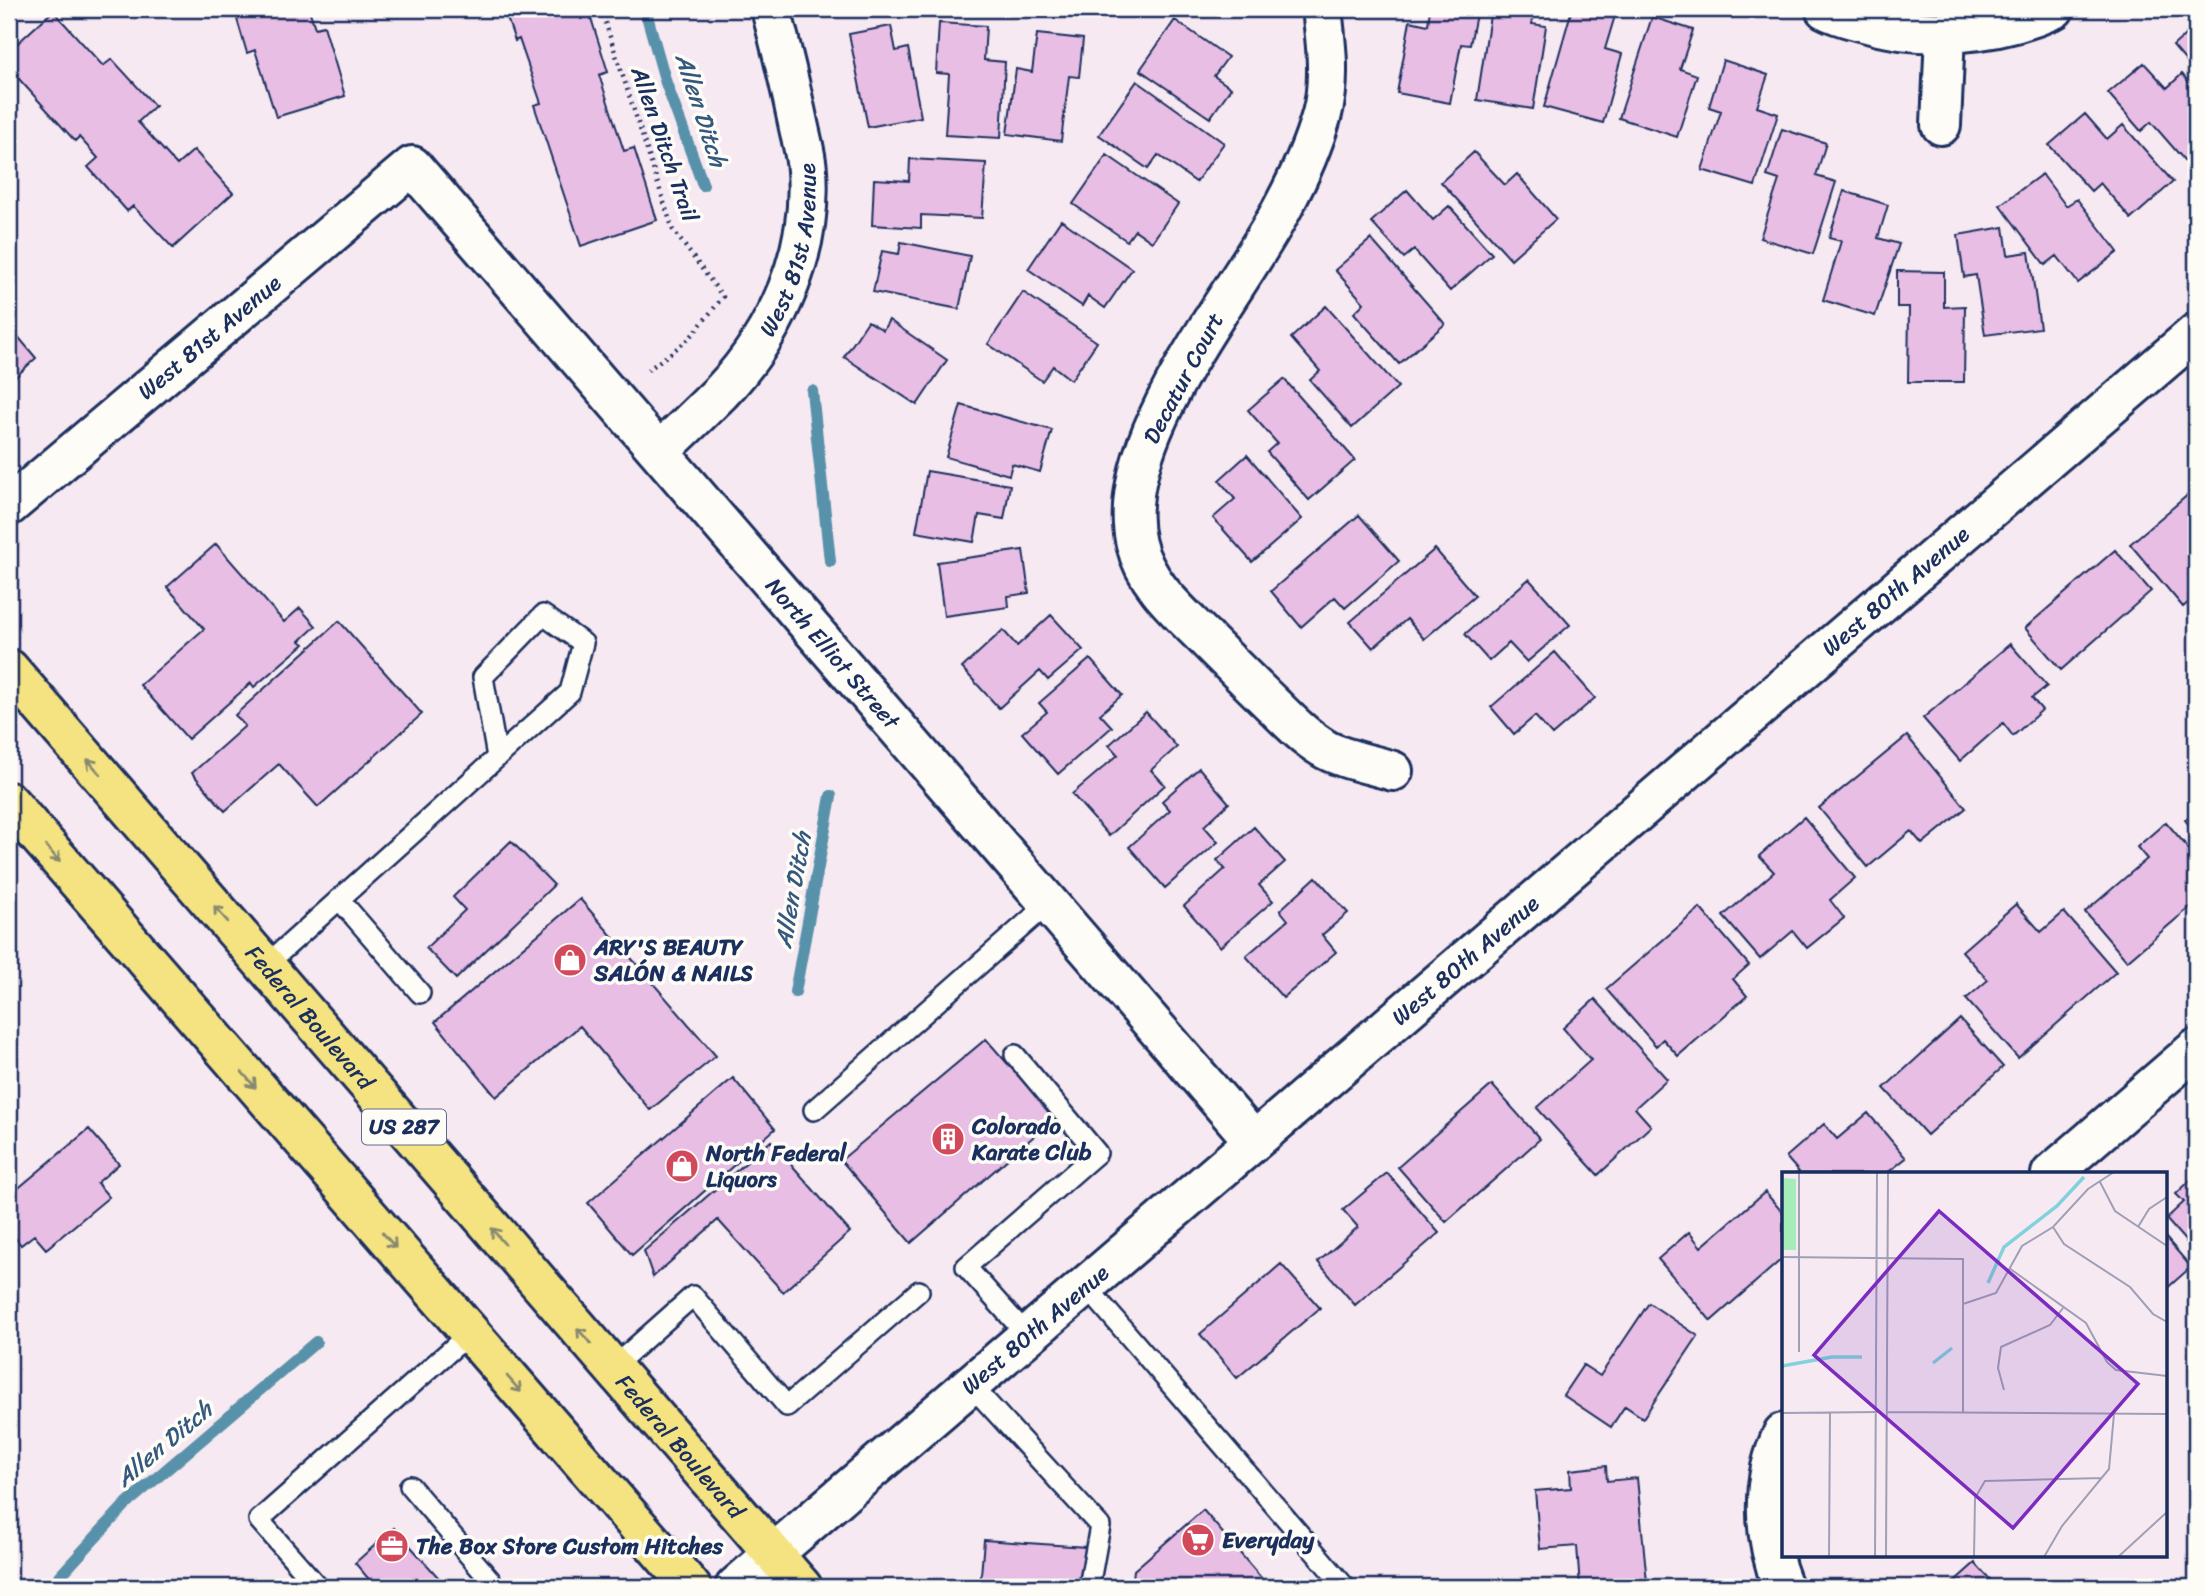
<svg xmlns="http://www.w3.org/2000/svg" width="2205" height="1596" viewBox="0 0 2205 1596" font-family="Sriracha,sans-serif">
	<style>
		.lines { fill: none; stroke-linecap: round; stroke-linejoin: round }
		.stream { stroke: #5891aa; stroke-width: 12 }
		.building { fill: #e9bee4; stroke: #1b2f5e; stroke-width: 2 }
		.service-casing { stroke: #1b2f5e; stroke-width: 24 }
		.minor-casing { stroke: #1b2f5e; stroke-width: 44 }
		.tertiary-casing { stroke: #1b2f5e; stroke-width: 44 }
		.secondary-casing { stroke: #1b2f5e; stroke-width: 44 }
		.primary-casing { stroke: #1b2f5e; stroke-width: 44 }
		.path { stroke: #1b2f5e; stroke-width: 4.5; stroke-dasharray: 2 5; stroke-linecap: butt }
		.service { stroke: #fdfcf7; stroke-width: 19 }
		.minor { stroke: #fdfcf7; stroke-width: 38 }
		.tertiary { stroke: #fdfcf7; stroke-width: 38 }
		.secondary { stroke: #fdfcf7; stroke-width: 38 }
		.primary { stroke: #f5e382; stroke-width: 38 }
		.oneway { stroke: #888970 }
		.labels { text-anchor: middle; stroke-width: 7; stroke-linejoin: round; paint-order: stroke }
		.shield { fill: #fdfcf7; stroke: #5f6c8c; stroke-width: 2 }
		.shield-label { font-size: 21px; font-weight: bold; fill: #1b2f5e }
		.street-label { font-size: 23px; fill: #1b2f5e; stroke: #fdfcf7 }
		.poi-label { font-size: 23px; font-weight: bold; fill: #1b2f5e; stroke: #fdfcf7; text-anchor: start }
		.water-label { font-size: 24px; font-style: italic; fill: #34587e; stroke: #fdfcf7 }
		.inset-river { fill: none; stroke: #81d2dc; stroke-width: 3.5 }
		.inset-road { fill: none; stroke: #9f9fb6; stroke-width: 2 }
		.view { fill: #7b2cbf; fill-opacity: 0.15; stroke: #7b2cbf; stroke-width: 3.5 }
		.inset-edge { fill: none; stroke: #1b2f5e; stroke-width: 3.5 }
	</style>
	<rect width="100%" height="100%" fill="#f7e9f1"/>
	<filter id="ink" filterUnits="userSpaceOnUse"><feTurbulence type="fractalNoise" baseFrequency=".0143" numOctaves="2"/><feDisplacementMap in="SourceGraphic" scale="14" xChannelSelector="R" yChannelSelector="G"/><feConvolveMatrix kernelMatrix="1 2 1 2 8 2 1 2 1" color-interpolation-filters="sRGB"/></filter>
	<g filter="url(#ink)">
		<g class="lines">
			<path class="stream" d="M 645,9 L 666,83 L 703,185
				M 812,391 L 830,561
				M 795,992 L 831,796
				M 50,1587 L 126,1504 L 316,1342"/>
		</g>
		<path class="building" d="M 234,9 L 309,9 L 315,28 L 324,26 L 345,96 L 276,117 L 255,50 L 247,53 Z
			M 504,9 L 578,9 L 581,19 L 590,15 L 608,72 L 599,75 L 624,151 L 634,148 L 657,220 L 581,246 L 534,105 L 541,103 L 519,39 L 515,41 Z
			M 1430,9 L 1477,9 L 1470,45 L 1461,44 L 1450,103 L 1397,93 L 1410,21 L 1428,25 Z
			M 1491,9 L 1534,9 L 1532,24 L 1546,26 L 1533,109 L 1477,100 Z
			M 1572,9 L 1617,9 L 1605,49 L 1622,54 L 1603,123 L 1544,107 Z
			M 53,11 L 103,66 L 112,59 L 155,106 L 138,122 L 177,165 L 194,150 L 233,193 L 173,248 L 133,206 L 127,211 L 88,167 L 98,158 L 79,137 L 75,141 L 9,68 L 9,51 Z
			M 1652,17 L 1693,30 L 1680,69 L 1697,75 L 1677,137 L 1619,118 Z
			M 1175,20 L 1228,57 L 1214,76 L 1231,88 L 1210,118 L 1140,70 Z
			M 939,23 L 986,26 L 984,60 L 1005,62 L 1001,138 L 945,135 L 949,74 L 936,73 Z
			M 2196,25 L 2196,73 L 2173,46 Z
			M 891,26 L 896,51 L 908,48 L 921,117 L 868,127 L 849,34 Z
			M 1037,34 L 1083,39 L 1079,77 L 1069,76 L 1061,141 L 1007,134 L 1016,69 L 1032,72 Z
			M 1723,60 L 1768,75 L 1757,107 L 1778,114 L 1755,186 L 1702,170 L 1721,111 L 1709,107 Z
			M 2144,63 L 2167,88 L 2182,74 L 2196,90 L 2196,163 L 2191,168 L 2151,122 L 2141,131 L 2108,93 Z
			M 1137,81 L 1224,143 L 1196,182 L 1158,155 L 1148,169 L 1099,135 Z
			M 2085,114 L 2107,139 L 2123,125 L 2173,182 L 2131,219 L 2100,183 L 2091,191 L 2049,145 Z
			M 1782,129 L 1826,143 L 1816,176 L 1836,182 L 1813,254 L 1760,238 L 1779,180 L 1767,176 Z
			M 1474,152 L 1505,185 L 1517,174 L 1556,219 L 1511,259 L 1441,182 Z
			M 1107,155 L 1178,204 L 1152,242 L 1135,230 L 1127,241 L 1073,204 Z
			M 910,159 L 986,163 L 982,218 L 921,215 L 921,228 L 872,225 L 874,179 L 909,181 Z
			M 2042,174 L 2066,206 L 2077,199 L 2118,252 L 2078,283 L 2057,256 L 2045,265 L 2000,205 Z
			M 1407,190 L 1433,220 L 1449,206 L 1492,254 L 1450,291 L 1414,250 L 1404,258 L 1371,222 Z
			M 1844,191 L 1888,205 L 1878,238 L 1899,244 L 1875,316 L 1823,300 L 1841,241 L 1829,238 Z
			M 1061,220 L 1132,269 L 1105,308 L 1088,296 L 1082,306 L 1028,269 Z
			M 2004,227 L 2008,255 L 2029,252 L 2040,328 L 1985,335 L 1976,275 L 1964,277 L 1958,235 Z
			M 1371,239 L 1445,324 L 1399,364 L 1354,313 L 1364,303 L 1335,270 Z
			M 901,242 L 970,256 L 959,309 L 873,292 L 882,251 L 899,254 Z
			M 1897,271 L 1944,272 L 1944,307 L 1965,306 L 1964,382 L 1908,382 L 1909,307 L 1897,307 Z
			M 1023,292 L 1097,342 L 1071,380 L 1053,366 L 1042,381 L 988,344 Z
			M 1326,306 L 1398,387 L 1352,428 L 1310,380 L 1320,371 L 1291,338 Z
			M 889,320 L 947,360 L 917,405 L 844,357 L 868,321 L 883,330 Z
			M 9,333 L 12,336 L 15,333 L 36,358 L 9,383 Z
			M 1284,379 L 1355,460 L 1309,500 L 1267,452 L 1277,443 L 1248,410 Z
			M 961,405 L 1052,430 L 1040,472 L 1012,464 L 1009,475 L 946,457 Z
			M 1247,455 L 1302,519 L 1252,562 L 1213,518 L 1235,499 L 1219,480 Z
			M 927,471 L 1010,485 L 1004,519 L 979,515 L 974,542 L 916,532 Z
			M 2196,488 L 2196,596 L 2183,607 L 2130,544 Z
			M 1359,515 L 1399,561 L 1345,608 L 1335,597 L 1301,627 L 1271,591 Z
			M 216,544 L 284,622 L 300,608 L 316,626 L 300,641 L 304,644 L 254,687 L 251,683 L 188,739 L 140,685 L 204,629 L 167,587 Z
			M 1435,549 L 1475,596 L 1424,639 L 1407,619 L 1373,648 L 1350,622 Z
			M 1023,550 L 1029,593 L 1008,596 L 1009,607 L 944,616 L 937,562 Z
			M 2115,550 L 2151,591 L 2061,670 L 2025,628 Z
			M 1529,579 L 1570,625 L 1527,662 L 1509,643 L 1489,661 L 1465,634 Z
			M 1051,615 L 1083,650 L 1048,680 L 1040,671 L 999,708 L 962,668 L 1003,630 L 1017,646 Z
			M 339,621 L 422,714 L 318,807 L 279,764 L 225,811 L 192,773 L 245,726 L 235,715 Z
			M 2010,644 L 2047,686 L 2032,698 L 2042,710 L 2013,736 L 2003,723 L 1960,761 L 1923,718 Z
			M 1555,652 L 1595,698 L 1552,735 L 1535,716 L 1514,734 L 1491,707 Z
			M 1090,659 L 1122,695 L 1100,714 L 1112,727 L 1058,774 L 1022,733 L 1047,712 L 1039,703 Z
			M 1146,712 L 1177,747 L 1151,770 L 1165,785 L 1109,836 L 1072,794 L 1118,755 L 1109,745 Z
			M 1907,736 L 1966,808 L 1922,844 L 1911,831 L 1868,867 L 1819,808 Z
			M 1199,768 L 1229,803 L 1204,826 L 1218,842 L 1165,888 L 1129,847 L 1170,810 L 1162,801 Z
			M 2196,811 L 2196,834 L 2185,820 Z
			M 1804,817 L 1855,878 L 1830,900 L 1844,918 L 1807,948 L 1793,931 L 1760,959 L 1723,916 L 1774,872 L 1759,856 Z
			M 2166,822 L 2196,857 L 2196,902 L 2127,961 L 2085,912 L 2147,859 L 2137,847 Z
			M 1254,827 L 1285,862 L 1259,885 L 1273,901 L 1220,947 L 1184,906 L 1225,869 L 1217,860 Z
			M 511,841 L 554,885 L 456,979 L 426,948 L 465,910 L 453,897 Z
			M 1316,877 L 1348,913 L 1322,935 L 1336,952 L 1283,998 L 1246,956 L 1288,920 L 1280,910 Z
			M 580,899 L 716,1056 L 650,1110 L 580,1026 L 496,1097 L 435,1022 Z
			M 2016,904 L 2041,932 L 2064,912 L 2116,972 L 2018,1058 L 1966,999 L 1988,980 L 1962,951 Z
			M 1700,908 L 1749,965 L 1733,979 L 1747,996 L 1678,1056 L 1663,1039 L 1656,1046 L 1606,989 Z
			M 1595,999 L 1667,1079 L 1635,1108 L 1651,1126 L 1598,1175 L 1537,1108 L 1591,1060 L 1563,1028 Z
			M 1960,1019 L 2003,1067 L 1927,1135 L 1884,1088 Z
			M 986,1039 L 1055,1118 L 911,1243 L 841,1160 Z
			M 733,1078 L 775,1129 L 632,1255 L 588,1203 Z
			M 1492,1085 L 1540,1139 L 1446,1222 L 1398,1167 Z
			M 1868,1113 L 1906,1158 L 1886,1174 L 1796,1174 L 1799,1172 L 1786,1157 L 1824,1124 L 1837,1139 Z
			M 89,1129 L 119,1164 L 97,1183 L 109,1197 L 46,1249 L 34,1235 L 21,1245 L 9,1230 L 9,1196 Z
			M 771,1141 L 850,1232 L 783,1292 L 718,1220 L 653,1277 L 644,1251 Z
			M 1387,1173 L 1439,1233 L 1355,1305 L 1318,1262 L 1358,1227 L 1343,1210 Z
			M 2196,1175 L 2196,1253 L 2166,1219 L 2184,1202 L 2176,1194 Z
			M 1765,1192 L 1783,1213 L 1783,1258 L 1711,1321 L 1658,1259 L 1689,1232 L 1701,1247 Z
			M 2165,1237 L 2191,1267 L 2165,1290 Z
			M 1281,1264 L 1320,1308 L 1237,1378 L 1200,1334 Z
			M 1649,1303 L 1698,1336 L 1643,1418 L 1625,1406 L 1611,1427 L 1563,1395 L 1583,1365 L 1600,1376 Z
			M 1606,1466 L 1607,1481 L 1637,1478 L 1647,1582 L 1638,1583 L 1638,1587 L 1580,1587 L 1577,1546 L 1540,1549 L 1535,1491 L 1571,1488 L 1570,1470 Z
			M 1203,1510 L 1269,1587 L 1132,1587 L 1134,1570 Z
			M 394,1528 L 447,1587 L 371,1587 L 374,1585 L 355,1563 Z
			M 984,1540 L 1086,1547 L 1083,1587 L 980,1587 Z
			M 1975,1563 L 1997,1587 L 1948,1587 Z"/>
		<g class="lines">
			<defs>
				<path id="service" d="M 339,899 L 420,993
					M 265,966 L 570,692 L 583,643 L 543,615 L 483,677 L 497,757
					M 1015,1055 L 1097,1153 L 966,1267 L 1027,1335
					M 814,1110 L 1048,904
					M 1085,1285 L 1345,1587
					M 612,1368 L 693,1296 L 787,1406 L 919,1291
					M 970,1384 L 1100,1526 L 1089,1587
					M 410,1486 L 496,1587
					M 318,1587 L 259,1520 L 470,1333"/>
				<g id="minor">
					<path d="M 1322,9 C 1326,43 1331,80 1322,114 C 1313,146 1299,177 1283,207 C 1238,294 1110,441 1136,544 C 1146,586 1182,614 1211,644 C 1232,665 1253,686 1275,707 C 1290,722 1305,737 1323,748 C 1338,758 1374,765 1393,771"/>
					<path d="M 1825,9 C 1836,15 1848,18 1860,21 C 1923,40 1994,36 2054,9"/>
					<path d="M 1941,125 L 1945,33"/>
					<path id="s1" d="M 660,451 C 680,432 701,412 721,392 C 777,333 813,252 807,170 C 806,154 801,138 798,123 C 790,84 781,47 771,9"/>
					<path id="s2" d="M 9,506 L 412,166 L 1254,1141"/>
					<path d="M 2051,1174 L 2196,1049"/>
					<path d="M 1783,1587 C 1763,1538 1760,1481 1783,1433"/>
				</g>
				<g id="tertiary">
					<path id="s3" d="M 773,1554 L 2196,333"/>
				</g>
				<path id="secondary" d="M 735,1587 L 773,1554"/>
				<g id="primary">
					<path id="s4" d="M 9,669 L 802,1587"/>
					<path d="M 9,802 L 691,1587"/>
				</g>
			</defs>
			<use href="#service" class="service-casing"/>
			<use href="#minor" class="minor-casing"/>
			<use href="#tertiary" class="tertiary-casing"/>
			<use href="#secondary" class="secondary-casing"/>
			<use href="#primary" class="primary-casing"/>
			<path class="path" d="M 601,9 L 673,230 L 723,297 L 689,339 L 644,373"/>
			<use href="#service" class="service"/>
			<use href="#minor" class="minor"/>
			<use href="#tertiary" class="tertiary"/>
			<use href="#secondary" class="secondary"/>
			<use href="#primary" class="primary"/>
		</g>
		<defs><path id="oneway-shaft" d="M-6 0H5M1.5-3L5.5 0L1.5 3" fill="none" stroke-width="1.6" stroke-linecap="round" stroke-linejoin="round" transform="scale(1.75)"/></defs>
		<g class="oneway">
			<use href="#oneway-shaft" transform="translate(94 767) rotate(-131)"/>
			<use href="#oneway-shaft" transform="translate(53 854) rotate(49)"/>
			<use href="#oneway-shaft" transform="translate(221 914) rotate(-131)"/>
			<use href="#oneway-shaft" transform="translate(249 1080) rotate(49)"/>
			<use href="#oneway-shaft" transform="translate(498 1236) rotate(-130)"/>
			<use href="#oneway-shaft" transform="translate(389 1240) rotate(49)"/>
			<use href="#oneway-shaft" transform="translate(584 1336) rotate(-131)"/>
			<use href="#oneway-shaft" transform="translate(514 1384) rotate(49)"/>
		</g>
	</g>
	<defs>
		<symbol id="shop-disc" viewBox="-11 -11 22 22"><circle r="9.5" fill="#d1495b" stroke="#fdfcf7"/><path d="M-5-2.5h2.3a2.7 3.5 0 0 1 5.4 0H5L5.5 6h-11ZM-1.5-2.5h3a1.5 2.3 0 0 0-3 0Z" fill="#fff"/></symbol>
		<symbol id="building-disc" viewBox="-11 -11 22 22"><circle r="9.5" fill="#d1495b" stroke="#fdfcf7"/><path d="M-4-6H4V6H1V3H-1V6H-4ZM-2.5-4.3h1.7v1.8h-1.7ZM.8-4.3h1.7v1.8H.8ZM-2.5-1h1.7V.8h-1.7ZM.8-1h1.7V.8H.8Z" fill="#fff"/></symbol>
		<symbol id="supermarket-disc" viewBox="-11 -11 22 22"><circle r="9.5" fill="#d1495b" stroke="#fdfcf7"/><path d="M-6-5.5h2.5l.6 2H6L4.5 2H-2.5L-4.4-4H-6ZM-1.5 3.2a1.3 1.3 0 1 0 .1 0ZM3 3.2a1.3 1.3 0 1 0 .1 0Z" fill="#fff"/></symbol>
		<symbol id="office-disc" viewBox="-11 -11 22 22"><circle r="9.5" fill="#d1495b" stroke="#fdfcf7"/><path d="M-6-3h4V-5.5h4V-3h4V5H-6ZM-1-4.5V-3h2v-1.5ZM-6 0V1H6V0Z" fill="#fff"/></symbol>
	</defs>
	<g fill-rule="evenodd">
		<use href="#shop-disc" x="551" y="941" width="38" height="38"/>
		<use href="#building-disc" x="929" y="1120" width="38" height="38"/>
		<use href="#shop-disc" x="663" y="1147" width="38" height="38"/>
		<use href="#supermarket-disc" x="1179" y="1521" width="38" height="38"/>
		<use href="#office-disc" x="373" y="1527" width="38" height="38"/>
	</g>
	<g class="labels">
		<rect class="shield" x="362" y="1109.5" width="84" height="35" rx="5"/>
		<g class="shield-label">
			<text x="404" y="1134">US 287</text>
		</g>
		<g class="street-label">
			<text transform="translate(665 144) rotate(71)" y="8">Allen Ditch Trail</text>
			<text dy="8" stroke="none"><textPath href="#s1" startOffset="247">West 81st Avenue</textPath></text>
			<text dy="8" stroke="none"><textPath href="#s2" startOffset="262">West 81st Avenue</textPath></text>
			<text transform="translate(1183 378) rotate(-62)" y="8">Decatur Court</text>
			<text dy="8" stroke="none"><textPath href="#s3" startOffset="1479">West 80th Avenue</textPath></text>
			<text dy="8" stroke="none"><textPath href="#s2" startOffset="1171">North Elliot Street</textPath></text>
			<text dy="8" stroke="none"><textPath href="#s3" startOffset="912">West 80th Avenue</textPath></text>
			<text dy="8" stroke="none"><textPath href="#s4" startOffset="460">Federal Boulevard</textPath></text>
			<text dy="8" stroke="none"><textPath href="#s3" startOffset="345">West 80th Avenue</textPath></text>
			<text dy="8" stroke="none"><textPath href="#s4" startOffset="1027">Federal Boulevard</textPath></text>
		</g>
		<g class="poi-label">
			<text x="594" y="955">ARY'S BEAUTY<tspan x="594" dy="26">SALÓN &amp; NAILS</tspan></text>
			<text x="972" y="1134">Colorado<tspan x="972" dy="26">Karate Club</tspan></text>
			<text x="706" y="1161">North Federal<tspan x="706" dy="26">Liquors</tspan></text>
			<text x="1222" y="1548">Everyday</text>
			<text x="416" y="1554">The Box Store Custom Hitches</text>
		</g>
		<g class="water-label">
			<text transform="translate(701 110) rotate(72)" y="8">Allen Ditch</text>
			<text transform="translate(793 890) rotate(-80)" y="8">Allen Ditch</text>
			<text transform="translate(164 1444) rotate(-40)" y="8">Allen Ditch</text>
		</g>
	</g>
	<g transform="translate(1782 1172)">
		<rect width="385" height="385" fill="#f7e9f1"/>
		<path d="M 0,6 L 14,7 L 14,78 L 0,78 Z" fill="#a5ecb9"/>
		<path class="inset-river" d="M 206,111 L 222,75 L 275,34 L 302,5M 151,191 L 170,176M 0,194 L 50,185 L 80,185"/>
		<path class="inset-road" d="M 318,10 L 333,39 L 385,74M 271,55 L 282,72 L 348,115 L 371,142 L 385,150M 356,55 L 367,37 L 385,25M 0,85 L 181,87 L 181,241M 227,96 L 304,151 L 325,190 L 334,198 L 385,204M 181,132 L 214,121 L 240,74 L 271,55 L 306,17 L 332,0M 17,180 L 17,0M 222,218 L 216,196 L 219,175 L 268,153 L 281,136M 105,240 L 385,242M 0,241 L 97,240M 47,385 L 48,241M 93,385 L 95,0M 104,385 L 106,0M 192,385 L 193,326 L 203,309 L 320,306M 262,385 L 280,354 L 327,297 L 332,242M 336,385 L 385,340"/>
		<path class="view" d="M 157,39 L 356,212 L 231,356 L 32,183 Z"/>
		<rect width="385" height="385" class="inset-edge"/>
	</g>
	<rect width="2205" height="1596" fill="none" stroke="#fdfcf7" stroke-width="35"/>
	<rect x="18" y="18" width="2170" height="1561" fill="none" stroke="#1b2f5e" stroke-width="2.5" filter="url(#ink)"/>
</svg>
